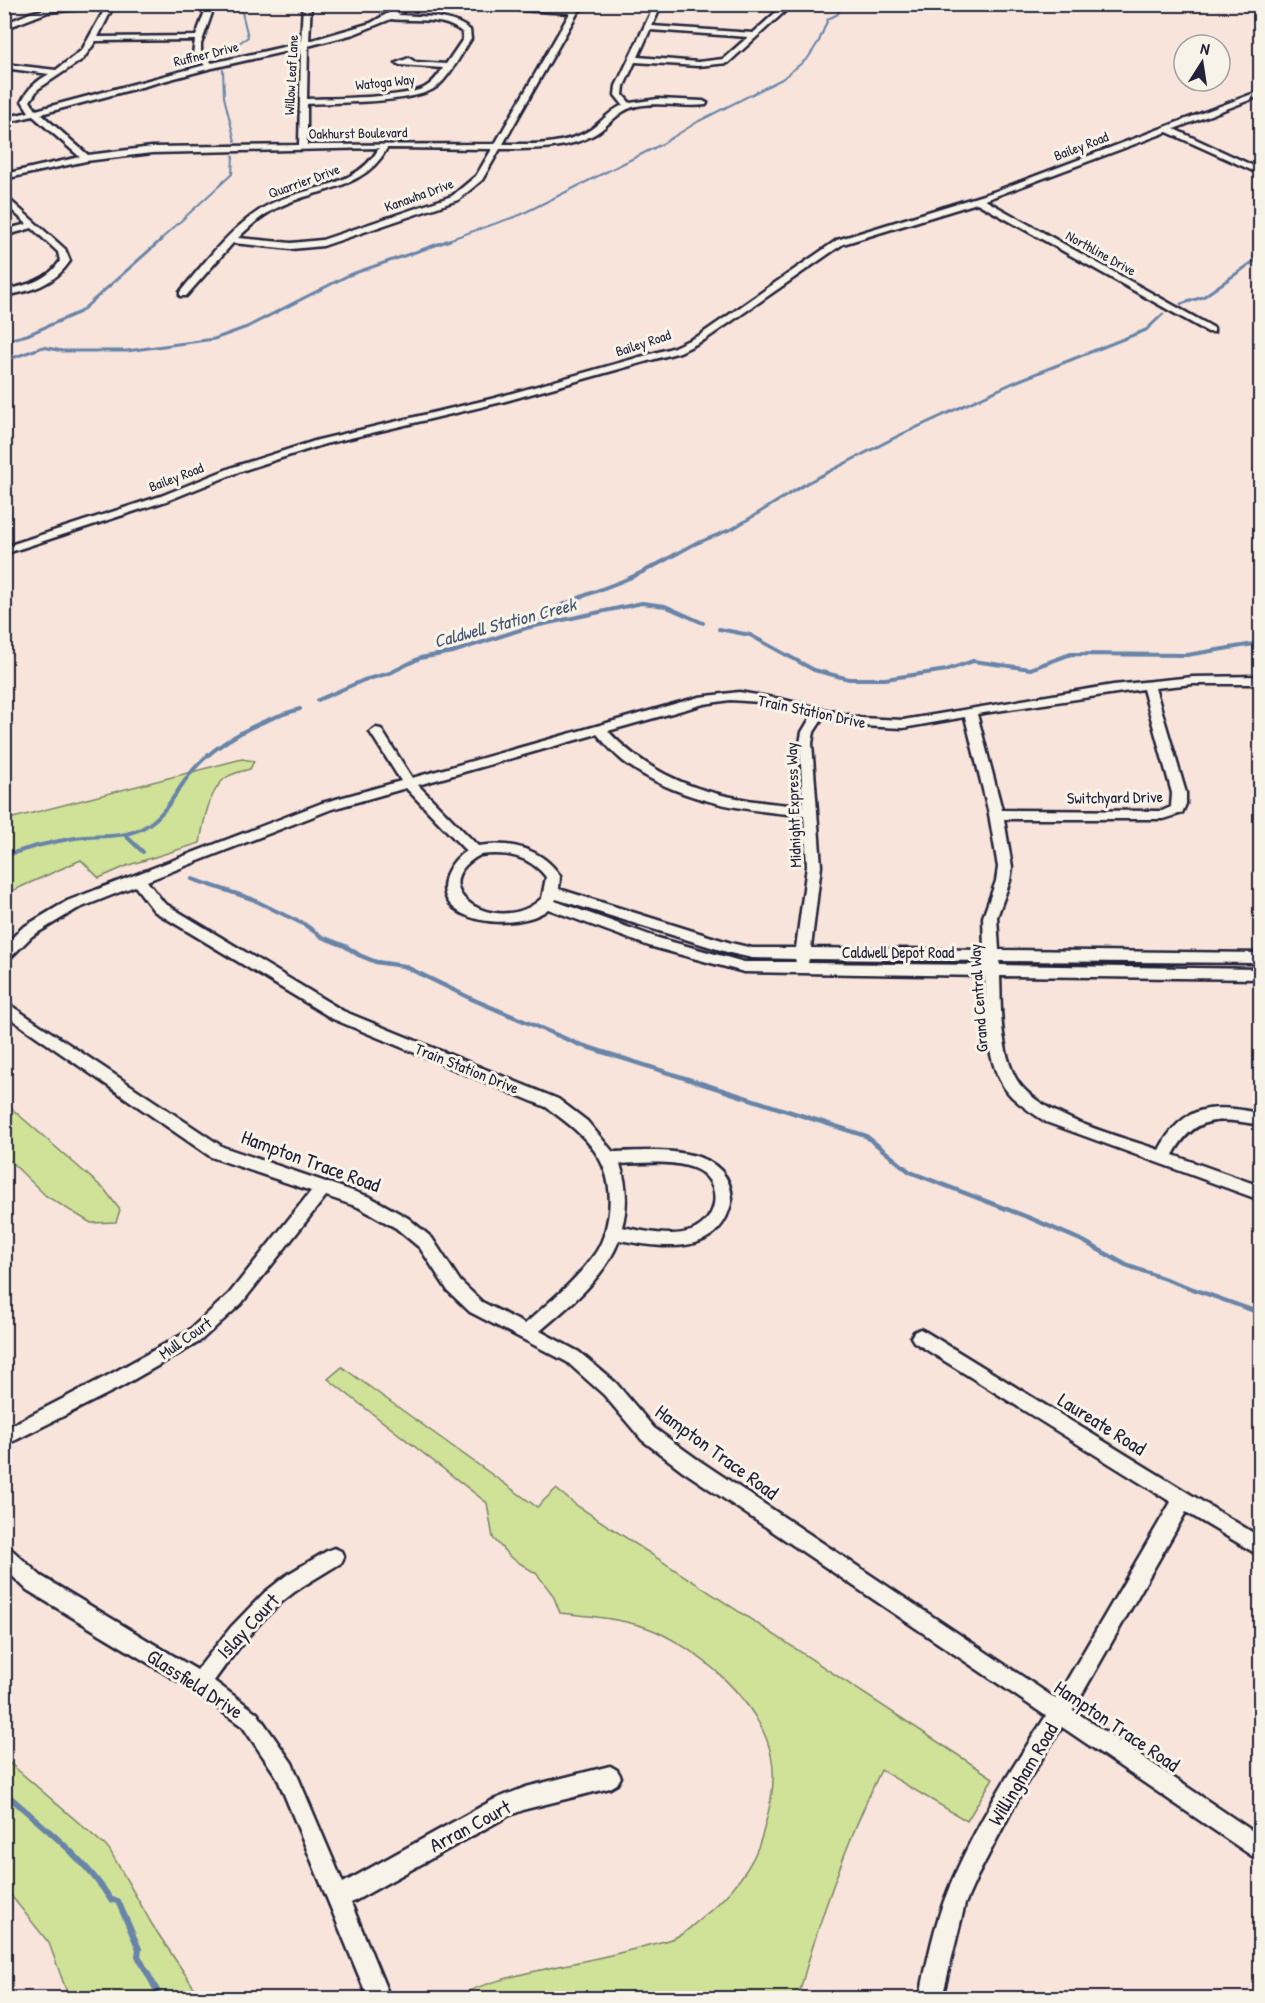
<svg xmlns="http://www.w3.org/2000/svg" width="1265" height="2003" viewBox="0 0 1265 2003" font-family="'Patrick Hand',sans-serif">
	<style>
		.green { fill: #d0e297; stroke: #798269; stroke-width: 1.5 }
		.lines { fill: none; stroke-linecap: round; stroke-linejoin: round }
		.stream-far4 { stroke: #6784a8; stroke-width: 2 }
		.stream-far3 { stroke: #6784a8; stroke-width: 3 }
		.stream-far2 { stroke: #6784a8; stroke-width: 4 }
		.stream-far1 { stroke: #6784a8; stroke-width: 4.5 }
		.stream { stroke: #6784a8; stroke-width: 6 }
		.minor-casing { stroke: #22223b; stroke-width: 5 }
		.minor { fill: #f7f3e8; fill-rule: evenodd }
		.labels { text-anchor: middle; stroke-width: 6; stroke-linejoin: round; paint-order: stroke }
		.far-street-label { font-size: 14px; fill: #22223b; stroke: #f7f3e8 }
		.street-label { font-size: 16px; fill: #22223b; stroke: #f7f3e8 }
		.water-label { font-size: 18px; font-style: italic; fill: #445372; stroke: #f7f3e8 }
		.near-street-label { font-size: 20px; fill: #22223b; stroke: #f7f3e8 }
	</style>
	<rect width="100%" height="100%" fill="#f8e4db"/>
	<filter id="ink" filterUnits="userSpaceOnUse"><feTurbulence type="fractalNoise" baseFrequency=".0167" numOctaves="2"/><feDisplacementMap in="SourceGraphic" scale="12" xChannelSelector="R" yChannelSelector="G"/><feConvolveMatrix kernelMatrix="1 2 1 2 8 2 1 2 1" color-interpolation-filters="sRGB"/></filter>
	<g filter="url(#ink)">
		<path class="green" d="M 242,759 L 254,761 L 250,769 C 243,771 233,773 227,777 C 209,789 203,824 200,843 L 129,865 L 99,878 L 81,860 L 5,894 L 5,820 Z
			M 4,1102 L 105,1190 L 120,1210 L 116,1222 L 91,1223 L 46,1196 L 5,1156 Z
			M 342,1367 L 537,1507 L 556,1489 L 576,1505 L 993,1778 L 967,1821 L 881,1770 C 846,1844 819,1919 798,1998 L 453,1998 C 508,1970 584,1965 645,1946 C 656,1943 670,1941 680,1935 C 686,1932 692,1926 698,1921 C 726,1899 752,1871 762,1836 C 769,1811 776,1786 772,1760 C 765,1705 696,1645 645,1627 C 618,1618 588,1616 560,1613 L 553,1595 L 537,1574 L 510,1557 L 493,1538 L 487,1503 L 328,1379 Z
			M 5,1759 L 109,1849 L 153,1926 L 201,1998 L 69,1998 L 49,1943 L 5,1888 Z"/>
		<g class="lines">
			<path class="stream-far4" d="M 229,54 L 233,47 L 248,37 L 240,4
				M 223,70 L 224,97 L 235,141
				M 159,241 L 232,174 L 233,156
				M 445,241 L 520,215 L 662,144 L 699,121 L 782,79 L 808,58 L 819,41 L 828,19 L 838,14 L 842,4"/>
			<path class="stream-far3" d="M 1181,304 L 1203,297 L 1260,257
				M 4,341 L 27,335 L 80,312 L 161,240
				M 4,361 L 43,347 L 62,351 L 127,351 L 214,339 L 247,327 L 349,275 L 450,240
				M 695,544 L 734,528 L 807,483 L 898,436 L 1015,382 L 1146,330 L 1163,314"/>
			<path class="stream-far2" d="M 526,628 C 553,604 594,593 627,579 C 652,569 675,554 698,542
				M 719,629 L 750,635 L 814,670 L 849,679 L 885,679 L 947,670 L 973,661 L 1030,669 L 1071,654 L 1187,655 L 1260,643
				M 318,700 L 364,680 L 390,673 L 420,658 L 453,652 L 526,628 L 642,603 L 665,606 L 703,623
				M 126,836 L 143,852
				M 4,856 C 27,848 51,842 75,838 C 98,835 122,839 143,828 C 167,815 176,790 193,770 C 219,740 263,719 300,709
				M 192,879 L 252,899 L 303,924"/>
			<path class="stream-far1" d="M 301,922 L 322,937 L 345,946 L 359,955 L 376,962 L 404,966 L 474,1000 L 578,1044 L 866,1136 L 910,1172 L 1030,1218 L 1083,1241 L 1126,1265 L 1260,1313"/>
			<path class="stream" d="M 4,1792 C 42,1826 83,1856 111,1900 L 118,1901 L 139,1949 L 138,1956 L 161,1998"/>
			<defs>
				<path id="minor" d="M 68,4 L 120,4 L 113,7 L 98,37 L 196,36 L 205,11 L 195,4 L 204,4 L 213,10 L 201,44 L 201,53 L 212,63 L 301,43 L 303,4 L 311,4 L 309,41 L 371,23 L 404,4 L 413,4 L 398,15 C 423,17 450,14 470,30 L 471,39 C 461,54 452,73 439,85 C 419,104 337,102 307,104 L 307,145 L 495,144 L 570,13 L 519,10 L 507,4 L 574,9 L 580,4 L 589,4 L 578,12 L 503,144 C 531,144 564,146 590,130 C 602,122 609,111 623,105 L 615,95 L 616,86 L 655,4 L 662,4 L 652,26 L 753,33 L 785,4 L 793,4 L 728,63 L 698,66 L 635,62 L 624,86 L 623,95 L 630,103 L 658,99 L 703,101 L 707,103 L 706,105 C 683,108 660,101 637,106 C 618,110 610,125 595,134 C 567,150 531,149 500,149 L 482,180 L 458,200 L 323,246 L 291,249 L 233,243 L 186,296 L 180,296 L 180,292 C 204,263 228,231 260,210 C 297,185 355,192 379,148 L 152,153 L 86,161 L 4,179 L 4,174 L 80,157 L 33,116 L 4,123 L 4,118 L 29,112 L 22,101 C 28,88 37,81 49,74 L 4,68 L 4,64 L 56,70 L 82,50 L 106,7 L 48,12 L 4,29 L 4,24 L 30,13 ZM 391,19 C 415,22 444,16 463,33 L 463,39 L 446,64 L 415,62 L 409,58 L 396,63 L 400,65 L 443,68 C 438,76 433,83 424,88 C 404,98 333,98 307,99 L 308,46 L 354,34 ZM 650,30 L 748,37 L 723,59 L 698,62 L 638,57 ZM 195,40 L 193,54 L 205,65 L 36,110 L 30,101 L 38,89 L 83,59 L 96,41 ZM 301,48 L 299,145 L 152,147 L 88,155 L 41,114 L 208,69 ZM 387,148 L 492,149 L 476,176 L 452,196 L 322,240 L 291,243 L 238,238 C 250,226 263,214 279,207 C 317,188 365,190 387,148 Z
					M 1260,91 L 1260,96 L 1174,129 L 1260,169 L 1260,174 L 1167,132 L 985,200 L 1214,328 L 1214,332 L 1208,332 L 977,203 L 843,244 L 706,339 L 680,352 L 502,402 L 325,444 L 241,471 L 169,500 L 4,554 L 4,547 L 161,496 L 233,467 L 318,440 L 495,398 L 672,348 L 700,335 L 837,240 L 993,192 Z
					M 4,195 L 65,249 L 70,261 C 54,285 31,291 4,296 L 4,290 C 26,286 48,280 60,261 L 58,252 L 32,228 L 4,236 L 4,230 L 27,224 L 4,203 Z
					M 1260,676 L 1260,684 L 1193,684 L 1155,688 L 1186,793 L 1186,804 L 1182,813 L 1163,819 L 1004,819 L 1012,867 L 1010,881 L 997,917 L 999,950 L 1260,953 L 1260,963 L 999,961 L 1000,965 L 1260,969 L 1260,979 L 1000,976 C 1001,997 1000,1019 1004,1040 C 1006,1055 1012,1076 1022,1087 C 1050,1119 1119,1136 1159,1150 C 1184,1103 1212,1104 1260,1113 L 1260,1125 C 1219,1118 1195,1114 1173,1155 L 1260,1186 L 1260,1200 L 1046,1122 C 1035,1115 1023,1107 1012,1097 C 983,1067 987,1014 985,976 L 744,972 L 649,946 L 548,909 C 519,933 424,925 448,871 C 452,863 458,856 466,851 L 406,788 L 332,809 L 147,881 L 164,903 L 343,1011 L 558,1099 L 587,1121 L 613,1152 C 652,1151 729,1142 732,1199 C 721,1258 663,1248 619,1240 C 604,1279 570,1305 540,1331 L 579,1352 L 616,1383 L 654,1428 L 697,1459 L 1056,1699 L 1171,1502 L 914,1342 L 911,1337 L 914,1332 L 920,1329 L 926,1332 L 1260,1537 L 1260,1556 L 1186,1512 L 1073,1710 L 1260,1836 L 1260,1859 L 1252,1856 L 1062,1727 L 1024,1787 L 977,1877 L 965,1904 L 942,1998 L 920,1998 C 925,1970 934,1928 944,1901 C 969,1835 1008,1774 1046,1716 L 683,1471 L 642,1440 L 604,1395 L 567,1362 L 470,1312 L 448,1291 L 420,1248 L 396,1228 L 358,1207 L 326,1196 L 241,1304 L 199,1342 L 119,1388 L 4,1446 L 4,1429 L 107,1376 L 187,1332 L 229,1294 L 311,1191 L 211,1157 L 4,1014 L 4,1001 L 223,1147 L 370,1197 L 408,1218 L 432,1238 L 460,1281 L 482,1302 L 525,1324 C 549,1302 575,1282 594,1255 C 603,1243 607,1227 609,1212 C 615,1160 585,1135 546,1107 L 333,1019 L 154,911 L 135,886 L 77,909 L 32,936 L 9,959 L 4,960 L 4,946 L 22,928 L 67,901 L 322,803 L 401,781 L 370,732 L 376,728 L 381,729 L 412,778 L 699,697 L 739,692 L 780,699 L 860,718 L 903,720 L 1113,685 L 1193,677 ZM 1143,689 L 1172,793 L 1171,807 L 1162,811 L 1002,810 L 977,714 ZM 730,700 L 760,702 L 812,715 L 802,732 L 800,743 L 803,806 C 729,801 661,788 608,731 L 704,704 ZM 965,717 L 989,814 L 998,867 L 996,881 L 983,917 L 984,950 L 811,948 L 821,866 L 812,743 L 814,732 L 823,718 L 860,726 L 903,728 ZM 597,734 C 605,743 613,753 623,761 C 674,800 741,811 804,815 L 807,866 L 796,948 L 752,948 L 731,943 L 559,889 L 560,876 C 542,848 509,841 478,846 L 418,785 ZM 480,855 C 506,852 529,855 546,877 L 542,898 C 499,939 418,889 480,855 ZM 556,899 L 730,953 L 752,958 L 795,959 L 796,962 L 744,962 L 658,938 L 555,901 ZM 809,959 L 985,961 L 985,965 L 808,963 ZM 620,1164 C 643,1163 671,1160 693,1168 C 724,1180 720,1220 691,1231 C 670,1238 644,1231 622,1227 C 628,1205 627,1185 620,1164 Z
					M 4,1546 L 11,1549 L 41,1576 L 197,1670 L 231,1627 L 264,1593 L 288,1574 L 327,1551 L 334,1548 L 341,1551 L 344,1557 L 341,1563 C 325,1573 308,1582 293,1593 C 261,1617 237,1649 214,1681 L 257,1713 L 292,1763 L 343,1883 L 493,1800 L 526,1787 L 610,1766 L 617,1770 L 621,1777 L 617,1784 L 610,1788 L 526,1809 L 508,1816 L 351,1903 L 390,1998 L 368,1998 L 277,1777 L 243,1727 L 193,1690 L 27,1590 L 4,1568 Z"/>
			</defs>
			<use href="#minor" class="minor-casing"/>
			<use href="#minor" class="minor"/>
		</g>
	</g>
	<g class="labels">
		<g class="far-street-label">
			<text transform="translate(206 54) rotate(-14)" y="5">Ruffner Drive</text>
			<text transform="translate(291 75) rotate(-87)" y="5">Willow Leaf Lane</text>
			<text transform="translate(385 82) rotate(-6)" y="5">Watoga Way</text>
			<text transform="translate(358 133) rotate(-1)" y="5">Oakhurst Boulevard</text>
			<text transform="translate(1081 146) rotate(-21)" y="5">Bailey Road</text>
			<text transform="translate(304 181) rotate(-20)" y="5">Quarrier Drive</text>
			<text transform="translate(419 195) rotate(-20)" y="5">Kanawha Drive</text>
			<text transform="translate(1101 253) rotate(29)" y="5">Northline Drive</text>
			<text transform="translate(643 343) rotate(-18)" y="5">Bailey Road</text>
			<text transform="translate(176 477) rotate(-21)" y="5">Bailey Road</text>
		</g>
		<g class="street-label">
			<text transform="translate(812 711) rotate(12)" y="6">Train Station Drive</text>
			<text transform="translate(1115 797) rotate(-1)" y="6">Switchyard Drive</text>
			<text transform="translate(793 805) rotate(-92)" y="6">Midnight Express Way</text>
			<text x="898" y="958">Caldwell Depot Road</text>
			<text transform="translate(978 998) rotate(-94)" y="6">Grand Central Way</text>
			<text transform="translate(467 1068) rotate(22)" y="6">Train Station Drive</text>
			<text transform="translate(185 1338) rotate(-35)" y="6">Mull Court</text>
		</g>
		<g class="water-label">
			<text transform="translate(505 623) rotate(-15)" y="6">Caldwell Station Creek</text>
		</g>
		<g class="near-street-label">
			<text transform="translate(311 1161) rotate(20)" y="7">Hampton Trace Road</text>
			<text transform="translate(1102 1424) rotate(32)" y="7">Laureate Road</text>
			<text transform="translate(717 1452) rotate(36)" y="7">Hampton Trace Road</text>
			<text transform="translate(248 1626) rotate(-47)" y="7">Islay Court</text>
			<text transform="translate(195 1684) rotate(33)" y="7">Glassfield Drive</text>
			<text transform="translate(1117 1726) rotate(34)" y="7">Hampton Trace Road</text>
			<text transform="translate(1023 1774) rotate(-59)" y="7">Willingham Road</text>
			<text transform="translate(470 1826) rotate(-28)" y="7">Arran Court</text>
		</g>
	</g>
	<rect width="1265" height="2003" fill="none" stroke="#f7f3e8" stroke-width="24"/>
	<rect x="12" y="12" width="1241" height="1979" fill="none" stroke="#22223b" stroke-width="2" filter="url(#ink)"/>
	<g transform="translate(1202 63) rotate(12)"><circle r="28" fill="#f7f3e8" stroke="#a29fa3" stroke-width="1.5"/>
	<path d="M0-4.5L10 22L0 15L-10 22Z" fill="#22223b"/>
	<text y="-9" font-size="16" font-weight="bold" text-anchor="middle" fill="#22223b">N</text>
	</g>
</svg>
